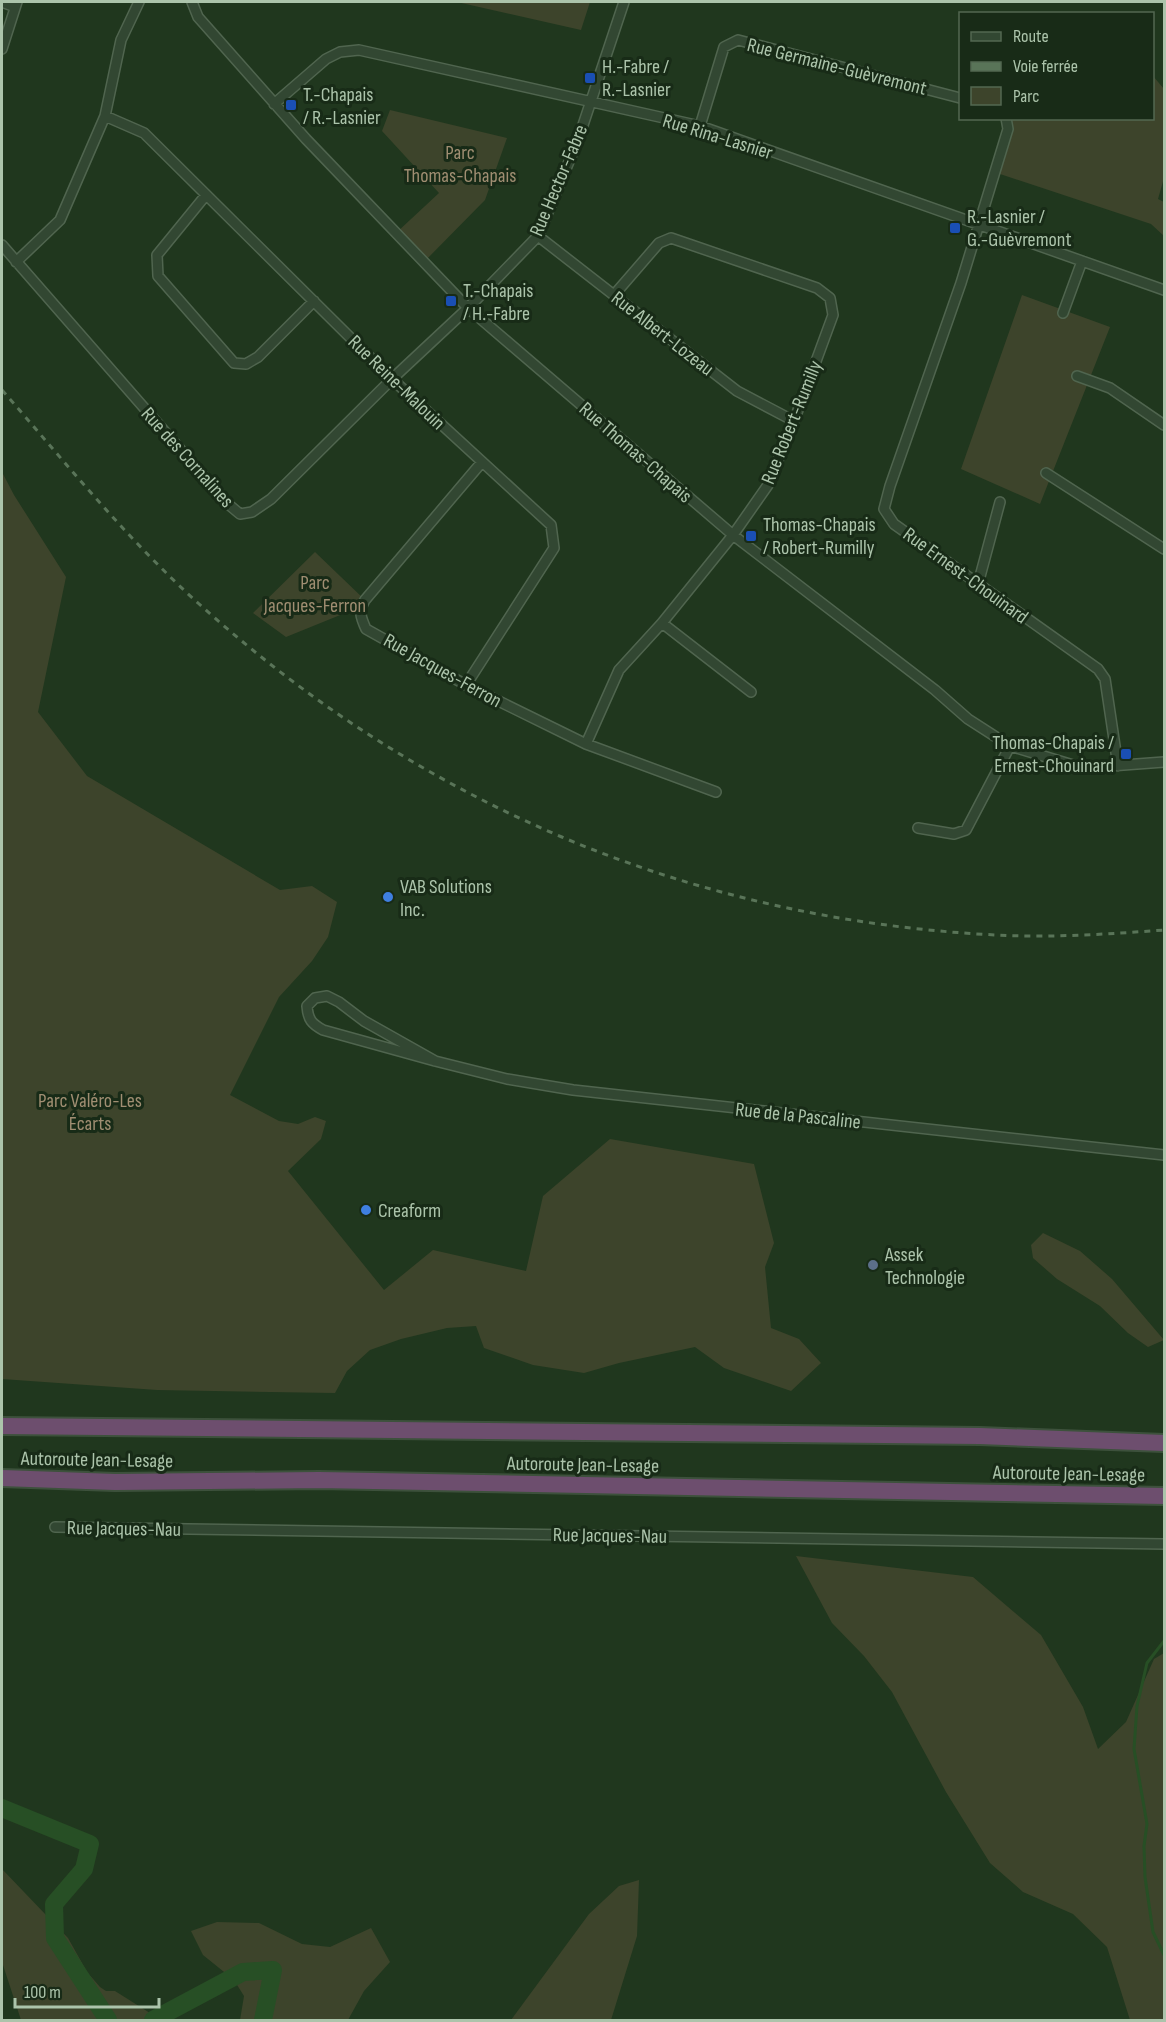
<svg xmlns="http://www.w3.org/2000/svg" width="1166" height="2022" viewBox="0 0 1166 2022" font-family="'Sofia Sans Condensed',sans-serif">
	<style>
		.green { fill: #3d442b }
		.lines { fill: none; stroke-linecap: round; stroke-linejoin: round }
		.stream { stroke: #274f25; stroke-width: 3 }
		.river { stroke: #274f25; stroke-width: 18 }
		.minor-casing { stroke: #50654f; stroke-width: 12 }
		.motorway-casing { stroke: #3d513c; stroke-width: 20 }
		.minor { stroke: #324732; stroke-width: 9 }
		.motorway { stroke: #6d4e6e; stroke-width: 16 }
		.rail { stroke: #597458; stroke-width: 3; stroke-dasharray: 6 6; stroke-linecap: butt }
		.transit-dot { fill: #1a4fb4; stroke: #182b17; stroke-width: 2 }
		.shop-dot { fill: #3f7fe0; stroke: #182b17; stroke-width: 2 }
		.service-dot { fill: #5c6f8a; stroke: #182b17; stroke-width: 2 }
		.labels { text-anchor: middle; stroke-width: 6; stroke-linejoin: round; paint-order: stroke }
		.poi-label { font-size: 20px; fill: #acc4ab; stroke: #182b17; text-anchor: start }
		.street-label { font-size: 20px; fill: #acc4ab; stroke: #182b17 }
		.park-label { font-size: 20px; fill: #a08e72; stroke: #182b17 }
	</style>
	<rect width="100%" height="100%" fill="#20371e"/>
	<path class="green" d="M 457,2 L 590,2 L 581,30 Z
		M 1153,76 L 1164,89 L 1164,178 L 1158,199 L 1164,202 L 1164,236 L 1151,224 L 994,172 L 1010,118 L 1152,118 Z
		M 390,110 L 507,138 L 485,200 L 424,262 L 396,233 L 439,193 L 382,131 Z
		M 1022,295 L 1110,327 L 1040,504 L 961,469 Z
		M 2,472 L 14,495 L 66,577 L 38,712 L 87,776 L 280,890 L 312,886 L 337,902 L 328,937 L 312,961 L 279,997 L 230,1095 L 279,1121 L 298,1124 L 315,1117 L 326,1121 L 321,1139 L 288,1171 L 384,1290 L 433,1250 L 526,1271 L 543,1196 L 610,1139 L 754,1164 L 774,1243 L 765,1267 L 771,1328 L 799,1339 L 821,1363 L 791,1391 L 724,1368 L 695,1347 L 619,1363 L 584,1373 L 533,1365 L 484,1348 L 476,1326 L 447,1328 L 401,1339 L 370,1350 L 347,1371 L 335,1393 L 157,1390 L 2,1379 Z
		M 315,552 L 365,600 L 360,607 L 286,637 L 253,613 Z
		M 1043,1233 L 1080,1251 L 1112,1279 L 1164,1340 L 1148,1347 L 1128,1333 L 1100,1306 L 1057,1279 L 1033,1258 L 1031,1245 Z
		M 796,1556 L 973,1577 L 1041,1635 L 1083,1707 L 1098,1749 L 1126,1722 L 1154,1659 L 1164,1653 L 1164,2020 L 1130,2020 L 1107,1947 L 1073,1914 L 1023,1892 L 990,1863 L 946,1792 L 892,1692 L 864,1656 L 832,1623 Z
		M 2,1869 L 68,1938 L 87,1972 L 100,1987 L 106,1991 L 115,1991 L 161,2020 L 21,2020 L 2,1962 Z
		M 639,1880 L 637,1936 L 611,2020 L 511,2020 L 589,1914 L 619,1886 Z
		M 217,1922 L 259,1923 L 302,1944 L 330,1947 L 371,1928 L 390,1962 L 364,1991 L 348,2020 L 240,2020 L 244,1996 L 234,1980 L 203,1955 L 191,1931 Z"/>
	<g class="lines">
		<path class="stream" d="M 1164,1641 L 1147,1663 L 1137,1706 L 1134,1749 L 1147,1824 L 1144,1846 L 1145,1877 L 1153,1932 L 1164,1955"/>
		<path class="river" d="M 2,1808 L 90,1844 L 84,1869 L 54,1904 L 55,1938 L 108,2020
			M 153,2020 L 243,1972 L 273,1970 L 263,2020"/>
		<defs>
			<path id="minor" d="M 2,2 L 15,7
				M 192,2 L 198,17 L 306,139 L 468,308 L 733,535 L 935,690 L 968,719 L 1010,746 L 1083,768 L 1164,762
				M 2,49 L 17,2
				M 274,104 L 326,59 L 340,52 L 359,50 L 700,126 L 1164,290
				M 105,116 L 144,133 L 392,379 L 551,525 L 554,548 L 466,685
				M 1006,118 L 1008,129 L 961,283 L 890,486 L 884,509 L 894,524 L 1098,669 L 1105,679 L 1118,766
				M 700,126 L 724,47 L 738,40 L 960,98
				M 206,195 L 157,255 L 158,276 L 234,363 L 246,364 L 258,357 L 314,301
				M 538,236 L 737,391 L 794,421
				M 2,245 L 228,504 L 240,514 L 252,512 L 271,499 L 392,379 L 468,308 L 538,236 L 578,140 L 624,2
				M 16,262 L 60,220 L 105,116 L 121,40 L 139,2
				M 1063,313 L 1082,261
				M 1077,376 L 1110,388 L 1164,425
				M 482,462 L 365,600 C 358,611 361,618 366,629 L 466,685 L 586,744 L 716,792
				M 1046,473 L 1164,549
				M 978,584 L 1000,502
				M 662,623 L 751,692
				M 586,744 L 619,670 L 662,623 L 733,535 L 768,485 L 794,421 L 833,315 L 830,298 L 817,288 L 671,238 L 659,243 L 614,295
				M 918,828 L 954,834 L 966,830 L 1010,746
				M 435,1061 L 364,1021 L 339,1002 L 327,996 L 315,998 L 307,1006 C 308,1020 312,1024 323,1030 L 435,1061 L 507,1079 L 573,1090 L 1164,1155
				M 55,1527 L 1164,1544"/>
			<path id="motorway" d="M 2,1426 L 980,1436 L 1164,1443
				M 2,1478 L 115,1482 L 319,1480 L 1164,1496"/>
		</defs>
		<use href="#minor" class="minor-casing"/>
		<use href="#motorway" class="motorway-casing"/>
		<use href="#minor" class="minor"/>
		<use href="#motorway" class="motorway"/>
		<path class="rail" d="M 2,390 C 65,462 126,538 198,603 C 422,806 694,920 996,935 C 1052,938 1109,934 1164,930"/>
	</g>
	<g class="transit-dot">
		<rect x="584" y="72" width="12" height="12" rx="3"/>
		<rect x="285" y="99" width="12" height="12" rx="3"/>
		<rect x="949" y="222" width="12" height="12" rx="3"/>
		<rect x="445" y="295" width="12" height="12" rx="3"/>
		<rect x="745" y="530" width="12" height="12" rx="3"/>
		<rect x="1120" y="748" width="12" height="12" rx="3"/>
	</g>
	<g class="shop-dot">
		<circle cx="388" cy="897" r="6"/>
		<circle cx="366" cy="1210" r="6"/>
	</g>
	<circle class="service-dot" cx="873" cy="1265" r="6"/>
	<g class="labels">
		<g class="poi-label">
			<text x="602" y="73">H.-Fabre /<tspan x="602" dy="23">R.-Lasnier</tspan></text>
			<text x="303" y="101">T.-Chapais<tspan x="303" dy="23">/ R.-Lasnier</tspan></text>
			<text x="967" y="223">R.-Lasnier /<tspan x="967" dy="23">G.-Guèvremont</tspan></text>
			<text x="463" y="297">T.-Chapais<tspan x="463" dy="23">/ H.-Fabre</tspan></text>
			<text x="763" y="531">Thomas-Chapais<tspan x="763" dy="23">/ Robert-Rumilly</tspan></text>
			<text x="1114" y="749" text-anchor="end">Thomas-Chapais /<tspan x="1114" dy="23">Ernest-Chouinard</tspan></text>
			<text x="400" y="893">VAB Solutions<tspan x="400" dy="23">Inc.</tspan></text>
			<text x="378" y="1217">Creaform</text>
			<text x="885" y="1261">Assek<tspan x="885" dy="23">Technologie</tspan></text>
		</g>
		<g class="street-label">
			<text transform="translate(837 66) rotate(14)" y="7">Rue Germaine-Guèvremont</text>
			<text transform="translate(718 136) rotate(17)" y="7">Rue Rina-Lasnier</text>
			<text transform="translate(558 180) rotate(-67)" y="7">Rue Hector-Fabre</text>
			<text transform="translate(663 333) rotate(38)" y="7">Rue Albert-Lozeau</text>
			<text transform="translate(397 382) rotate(44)" y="7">Rue Reine-Malouin</text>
			<text transform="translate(791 422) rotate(-68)" y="7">Rue Robert-Rumilly</text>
			<text transform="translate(636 452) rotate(41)" y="7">Rue Thomas-Chapais</text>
			<text transform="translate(188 457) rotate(48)" y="7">Rue des Cornalines</text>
			<text transform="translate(966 575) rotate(36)" y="7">Rue Ernest-Chouinard</text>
			<text transform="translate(443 670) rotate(29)" y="7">Rue Jacques-Ferron</text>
			<text transform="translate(798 1115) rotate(6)" y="7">Rue de la Pascaline</text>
			<text transform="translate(97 1459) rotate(1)" y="7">Autoroute Jean-Lesage</text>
			<text transform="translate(583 1464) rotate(1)" y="7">Autoroute Jean-Lesage</text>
			<text transform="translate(1069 1473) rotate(1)" y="7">Autoroute Jean-Lesage</text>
			<text transform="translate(124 1528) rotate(1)" y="7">Rue Jacques-Nau</text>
			<text transform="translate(610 1535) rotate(1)" y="7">Rue Jacques-Nau</text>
		</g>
		<g class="park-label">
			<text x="460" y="159">Parc<tspan x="460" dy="23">Thomas-Chapais</tspan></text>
			<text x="315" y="589">Parc<tspan x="315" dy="23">Jacques-Ferron</tspan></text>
			<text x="90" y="1107">Parc Valéro-Les<tspan x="90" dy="23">Écarts</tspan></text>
		</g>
	</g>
	<rect width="1166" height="2022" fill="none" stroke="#acc4ab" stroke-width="6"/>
	<rect x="959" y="12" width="195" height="108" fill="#182b17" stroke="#536852" stroke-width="1.5"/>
	<rect x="971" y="32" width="30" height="9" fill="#324732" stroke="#536852" stroke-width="1.5"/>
	<text x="1013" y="42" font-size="18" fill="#acc4ab">Route</text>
	<rect x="971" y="62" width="30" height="9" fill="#597458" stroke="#536852" stroke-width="1.5"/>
	<text x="1013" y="72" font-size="18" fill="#acc4ab">Voie ferrée</text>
	<rect x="971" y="87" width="30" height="18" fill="#3d442b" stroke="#536852" stroke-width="1.5"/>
	<text x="1013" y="102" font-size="18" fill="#acc4ab">Parc</text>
	<path d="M15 1998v9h144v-9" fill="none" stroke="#acc4ab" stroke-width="3"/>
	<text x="24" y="1998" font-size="18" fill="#acc4ab" stroke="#182b17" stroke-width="4.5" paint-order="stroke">100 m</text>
</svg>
